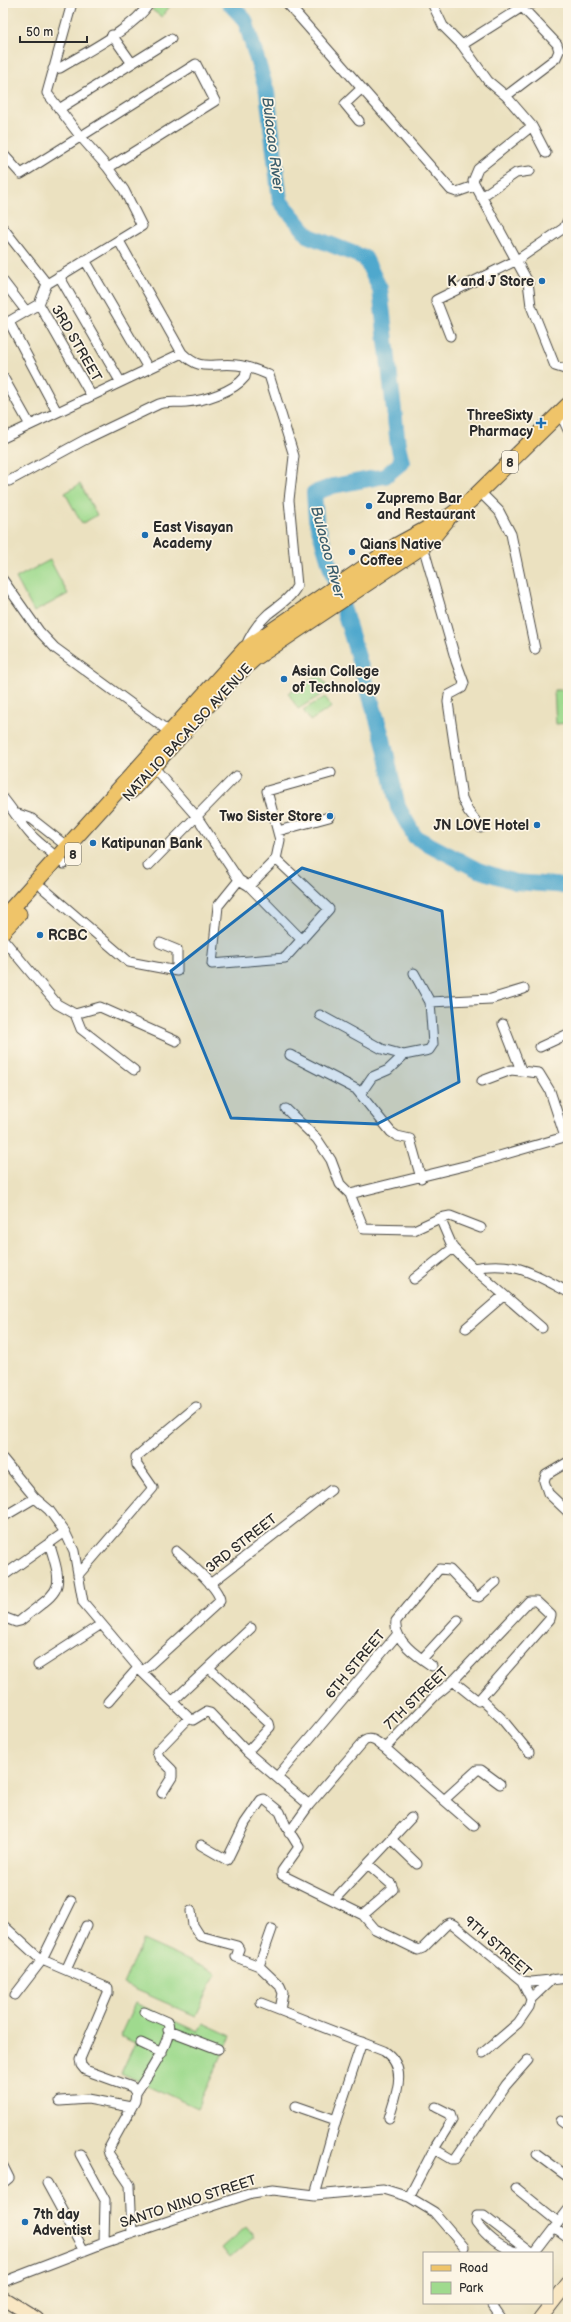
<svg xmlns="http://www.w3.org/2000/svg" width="571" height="2322" viewBox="0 0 571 2322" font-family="'Balsamiq Sans',sans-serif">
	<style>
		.green { fill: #9fda8e; stroke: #65825c }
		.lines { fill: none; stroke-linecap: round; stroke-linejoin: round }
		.river { stroke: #50a8cd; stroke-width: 16 }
		.street-casing { stroke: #484641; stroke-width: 11 }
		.secondary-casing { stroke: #484641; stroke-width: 15 }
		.primary-casing { stroke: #484641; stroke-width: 17 }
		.street { stroke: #fff; stroke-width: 9 }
		.secondary { stroke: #f9e7c3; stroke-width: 13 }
		.primary { stroke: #efc469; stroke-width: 15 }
		.marked { fill: #1f6fb2; fill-opacity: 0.2; stroke: #1f6fb2; stroke-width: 3; stroke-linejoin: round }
		.poi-dot { fill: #1f6fb2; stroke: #fcf5e5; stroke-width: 1.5 }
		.labels { text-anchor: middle; stroke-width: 3.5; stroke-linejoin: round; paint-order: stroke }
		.shield { fill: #fcf5e5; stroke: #6a6863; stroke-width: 1 }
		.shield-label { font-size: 13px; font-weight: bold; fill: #2b2b2b }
		.poi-label { font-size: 14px; font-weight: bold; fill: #2b2b2b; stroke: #fcf5e5; text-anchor: start }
		.street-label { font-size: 14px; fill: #2b2b2b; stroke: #fcf5e5 }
		.water-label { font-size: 15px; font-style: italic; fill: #3a5d6c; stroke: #fcf5e5 }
	</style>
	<rect width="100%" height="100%" fill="#fcf5e5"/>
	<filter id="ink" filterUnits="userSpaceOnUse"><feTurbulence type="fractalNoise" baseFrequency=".025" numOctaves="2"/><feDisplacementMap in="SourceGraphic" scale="8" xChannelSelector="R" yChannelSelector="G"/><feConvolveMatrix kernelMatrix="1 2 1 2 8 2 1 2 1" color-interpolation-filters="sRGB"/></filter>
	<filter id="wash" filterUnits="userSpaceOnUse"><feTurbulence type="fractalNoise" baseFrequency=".012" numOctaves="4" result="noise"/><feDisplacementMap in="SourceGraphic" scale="16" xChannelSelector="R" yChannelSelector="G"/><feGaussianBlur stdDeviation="0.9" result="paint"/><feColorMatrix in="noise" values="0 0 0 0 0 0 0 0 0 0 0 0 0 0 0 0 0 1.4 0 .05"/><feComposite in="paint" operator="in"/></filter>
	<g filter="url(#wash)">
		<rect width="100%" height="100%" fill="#ebe1c0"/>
		<path class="green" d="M 156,3 L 172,3 L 162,17 L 152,10 Z
			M 80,484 L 97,515 L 82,524 L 65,493 Z
			M 50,560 L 68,594 L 34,612 L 16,578 Z
			M 319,674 L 329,690 L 298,709 L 288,693 Z
			M 554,690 L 568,690 L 568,723 L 556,724 Z
			M 325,697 L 332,707 L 310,721 L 303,710 Z
			M 143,1940 L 216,1973 L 196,2016 L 123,1984 Z
			M 135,2003 L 198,2032 L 203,2023 L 231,2036 L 197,2108 L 121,2073 L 135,2043 L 120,2036 Z
			M 246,2227 L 254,2237 L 230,2258 L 222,2248 Z"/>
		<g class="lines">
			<path class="river" d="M 229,3 L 245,20 L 267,92 L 280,201 L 309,236 L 365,258 L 380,289 L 398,445 L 402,462 L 385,476 L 333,486 L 314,493 L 316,519 L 383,739 L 398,807 L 415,837 L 478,870 L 515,882 L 568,886"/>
		</g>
	</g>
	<g filter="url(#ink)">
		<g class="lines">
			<defs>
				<path id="street" d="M 287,3 L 451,190 L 457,192 L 474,186
					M 432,3 L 443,26 L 462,45 L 488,81 L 506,96 L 532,126 L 546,153
					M 112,35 L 131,62
					M 462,45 L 522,7 L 534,3
					M 53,69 L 60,68 C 86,52 133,29 149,4
					M 506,96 L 556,58 L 559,51 L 557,44 L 522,7
					M 59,109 L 171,39
					M 359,121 L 345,104 L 361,89
					M 532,126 L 478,169 L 473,181 L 528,282 L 531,306 L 555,366 L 568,370
					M 3,154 L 21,174 L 196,64 L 215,101 L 108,168
					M 481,197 L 516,173 L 530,171
					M 3,228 L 47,284
					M 119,241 L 182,353 C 202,373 211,362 237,365 C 248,366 259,371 269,375 L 294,456 L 289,500 L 297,586 C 291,598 278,606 268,614 C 257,624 250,635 245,648
					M 85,260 L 148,368
					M 59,276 L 120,381
					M 3,281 L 26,311
					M 39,304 L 91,395
					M 9,322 L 57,412
					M 3,325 L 39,304 L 47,284 L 142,226 L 124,190 L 108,168 L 80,136 L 47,93 L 72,3
					M 450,336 L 436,300 L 517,260 L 564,228 L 568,220
					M 3,377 L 30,425
					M 560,413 L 568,430
					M 3,438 L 182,353
					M 9,481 L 88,438 L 159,404 C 169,401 176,403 186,402 C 204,401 234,391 245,377 L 247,367
					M 479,491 L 499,511 L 511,534 L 535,649
					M 423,546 L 456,661 L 464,683 L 462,688 L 449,695 L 448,702 L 462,798 L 468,811 L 481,828
					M 3,580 L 39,631 L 55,648 L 171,733
					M 150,763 L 197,817 L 239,880 L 249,886 L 302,940
					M 3,798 C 14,811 21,824 32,836 C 42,846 54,854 64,864
					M 18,814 L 32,819 L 74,852
					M 278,831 L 329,817
					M 148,866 L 236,776
					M 239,880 L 218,906 L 212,964 L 285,958 L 329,909 L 276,859
					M 249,886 L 276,859 L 280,840 L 267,791 L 331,773
					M 43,888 L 129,962 L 177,971 L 177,950 L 160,943
					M 3,939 L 57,1004 L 75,1014 L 100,1007 L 176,1041
					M 430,1002 L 491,999 L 524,989
					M 75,1014 L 81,1029 L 134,1070
					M 320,1015 L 382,1049 L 404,1055
					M 503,1024 L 521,1070
					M 540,1047 L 568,1034
					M 290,1055 L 356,1089 L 391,1132 L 397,1136 L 410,1139 L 421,1178
					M 482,1081 L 511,1070 L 539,1073 L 550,1091 L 565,1137
					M 361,1093 L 372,1077 L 388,1070 L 404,1055 L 429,1050 L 433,1044 L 430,1002 L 414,973
					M 286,1109 L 317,1139 L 331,1160 L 340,1184 L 350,1194 L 364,1229 L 414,1230 L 440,1218 L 450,1216 L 481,1228
					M 350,1194 L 468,1165 L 568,1136
					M 440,1218 L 453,1248 L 473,1268 C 514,1260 533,1273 568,1292
					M 473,1268 L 542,1328
					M 414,1279 L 453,1248
					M 466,1328 L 503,1296
					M 3,1459 L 35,1498 L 49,1510 L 65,1532 L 74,1551 L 83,1602 L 142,1672 L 189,1718 L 193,1720 L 206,1712 L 210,1713 L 247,1752 L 309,1805
					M 568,1462 L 546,1475 L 544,1481 L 548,1493 L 568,1512
					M 3,1517 L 35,1498
					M 78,1575 L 153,1488 L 137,1465 L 136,1457 L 196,1407
					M 3,1576 L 65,1532
					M 210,1584 L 331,1490
					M 3,1617 L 16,1622 L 20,1621 C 59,1589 66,1595 49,1543
					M 422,1659 L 458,1620
					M 38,1665 L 100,1625
					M 432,1666 C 417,1656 393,1640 396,1621 L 439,1569 L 450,1570 L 475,1596 L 479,1597 L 496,1582
					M 209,1668 L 269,1723 L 270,1727 L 247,1752
					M 142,1672 L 220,1601 C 220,1588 186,1560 176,1551
					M 481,1699 L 501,1718 L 529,1752
					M 173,1701 L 251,1628
					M 108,1702 L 138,1668
					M 385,1748 L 436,1695 L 453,1681 L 529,1601 L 536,1601 L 551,1615 L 550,1619 L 478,1701 L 453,1681
					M 277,1777 L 397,1635
					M 162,1793 L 172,1777 L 172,1770 L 159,1757 L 157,1751 L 189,1718
					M 444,1800 L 474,1826
					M 289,1833 L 309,1805 L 364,1741 C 372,1736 378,1743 385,1748 L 444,1800 L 477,1770 L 481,1770 L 500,1784
					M 391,1839 L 417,1864
					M 201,1845 L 227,1860 L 245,1823 L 261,1800 L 264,1799 L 280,1812 L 286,1826 L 299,1847 L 282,1871 L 282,1875 L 363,1915 L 375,1929 L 418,1950 L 423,1948 L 446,1925 L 450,1923 L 454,1925 L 522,1981 L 531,1999
					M 334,1900 L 411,1818
					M 191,1911 L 193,1925 L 200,1936 L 237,1946 L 239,1949 L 236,1957 L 259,1966 L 280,1986 L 283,1993 L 280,2010
					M 363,1915 L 393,1889 L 391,1884 L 368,1864
					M 3,1925 L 40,1959 L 108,1988 L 108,1993 L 80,2059 L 81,2065 L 85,2070 L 132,2087 L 136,2093 L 135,2101 L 108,2150 L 109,2154 L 130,2185 L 132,2234
					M 259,1966 L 272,1929
					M 66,1970 L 86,1926
					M 522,1981 L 532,1982 L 568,1978
					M 15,1995 L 42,1960 L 71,1901
					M 261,2003 L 384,2051 C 409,2067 396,2095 389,2118
					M 168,2030 L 218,2049
					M 141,2043 L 162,2053
					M 483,2053 L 518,2023 L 529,2007 L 531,1999 L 552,1979
					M 136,2093 C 144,2080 177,2036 167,2022 L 144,2012
					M 60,2101 L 88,2099 L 131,2107
					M 296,2106 L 336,2120
					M 561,2121 L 568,2126
					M 434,2149 L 451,2159 L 455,2159 L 506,2085 L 528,2060
					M 80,2154 L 105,2200 L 104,2243
					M 537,2154 L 568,2177
					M 3,2166 L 9,2178 L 3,2183
					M 47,2183 L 84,2251
					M 516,2188 L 558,2222
					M 315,2195 L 336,2120 L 362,2042
					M 409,2197 L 434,2149 L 452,2120 L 450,2114 L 436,2107
					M 554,2228 L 568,2238
					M 520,2253 C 501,2249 487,2237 476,2222 L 477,2216 L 484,2216 L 532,2253
					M 535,2253 L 568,2210
					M 3,2282 L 104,2243 L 195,2212 L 252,2193 L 273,2190 L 315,2195 L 383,2189 L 409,2197 L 434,2212 L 464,2247
					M 491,2303 L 502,2319"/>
				<path id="secondary" d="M 3,2298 L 37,2319
					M 540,2319 L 568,2283"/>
				<path id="primary" d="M 131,791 L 228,683 L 254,659 L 423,546 L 434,536 L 447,520
					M 3,918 L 245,649 L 397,545 L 450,516 L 471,500 L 568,405
					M 3,931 L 19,914"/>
			</defs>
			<use href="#street" class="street-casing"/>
			<use href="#secondary" class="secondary-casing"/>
			<use href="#primary" class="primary-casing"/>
			<use href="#street" class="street"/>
			<use href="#secondary" class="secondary"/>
			<use href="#primary" class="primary"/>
		</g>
	</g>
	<path class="marked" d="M 302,868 L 442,911 L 459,1082 L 377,1124 L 231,1118 L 171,971 Z"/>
	<g class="poi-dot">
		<circle cx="542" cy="281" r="4"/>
		<path d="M539 417h4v4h4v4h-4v4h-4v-4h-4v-4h4z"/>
		<circle cx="369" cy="506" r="4"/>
		<circle cx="145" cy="535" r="4"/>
		<circle cx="352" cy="552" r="4"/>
		<circle cx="284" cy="679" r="4"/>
		<circle cx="330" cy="816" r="4"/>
		<circle cx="537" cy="825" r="4"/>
		<circle cx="93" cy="843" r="4"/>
		<circle cx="40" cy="935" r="4"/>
		<circle cx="25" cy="2222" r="4"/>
	</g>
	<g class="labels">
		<g class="shield">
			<rect x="502" y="451" width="16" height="22" rx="3"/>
			<rect x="65" y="843" width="16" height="22" rx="3"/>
		</g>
		<g class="shield-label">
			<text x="510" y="467">8</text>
			<text x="73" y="859">8</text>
		</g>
		<g class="poi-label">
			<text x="534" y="286" text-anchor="end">K and J Store</text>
			<text x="533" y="420" text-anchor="end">ThreeSixty<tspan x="533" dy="16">Pharmacy</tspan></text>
			<text x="377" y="503">Zupremo Bar<tspan x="377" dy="16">and Restaurant</tspan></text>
			<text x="153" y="532">East Visayan<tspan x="153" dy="16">Academy</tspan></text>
			<text x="360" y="549">Qians Native<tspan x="360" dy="16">Coffee</tspan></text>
			<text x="292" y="676">Asian College<tspan x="292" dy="16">of Technology</tspan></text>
			<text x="322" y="821" text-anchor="end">Two Sister Store</text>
			<text x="529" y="830" text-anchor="end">JN LOVE Hotel</text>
			<text x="101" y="848">Katipunan Bank</text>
			<text x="48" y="940">RCBC</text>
			<text x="33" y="2219">7th day<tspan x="33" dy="16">Adventist</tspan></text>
		</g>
		<g class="street-label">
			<text transform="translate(77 343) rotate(60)" y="5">3RD STREET</text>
			<text transform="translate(187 732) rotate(-47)" y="5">NATALIO BACALSO AVENUE</text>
			<text transform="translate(241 1543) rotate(-38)" y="5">3RD STREET</text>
			<text transform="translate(355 1664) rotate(-50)" y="5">6TH STREET</text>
			<text transform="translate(416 1698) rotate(-44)" y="5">7TH STREET</text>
			<text transform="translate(498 1946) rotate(41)" y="5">9TH STREET</text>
			<text transform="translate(188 2201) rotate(-18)" y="5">SANTO NINO STREET</text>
		</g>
		<g class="water-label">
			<text transform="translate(273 144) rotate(83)" y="5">Bulacao River</text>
			<text transform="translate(328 552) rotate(75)" y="5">Bulacao River</text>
		</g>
	</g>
	<rect width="571" height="2322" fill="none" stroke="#fcf5e5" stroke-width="16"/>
	<rect x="423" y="2252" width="130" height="52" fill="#fcf5e5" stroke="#a8a49b"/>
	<rect x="431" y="2265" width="20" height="6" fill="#efc469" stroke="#a8a49b"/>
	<text x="459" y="2272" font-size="12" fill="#2b2b2b">Road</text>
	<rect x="431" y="2282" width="20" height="12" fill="#9fda8e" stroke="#a8a49b"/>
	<text x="459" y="2292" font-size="12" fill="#2b2b2b">Park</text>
	<path d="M20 36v6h67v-6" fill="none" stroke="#2b2b2b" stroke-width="2"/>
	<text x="26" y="36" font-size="12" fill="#2b2b2b" stroke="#fcf5e5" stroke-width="3" paint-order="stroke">50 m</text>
</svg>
